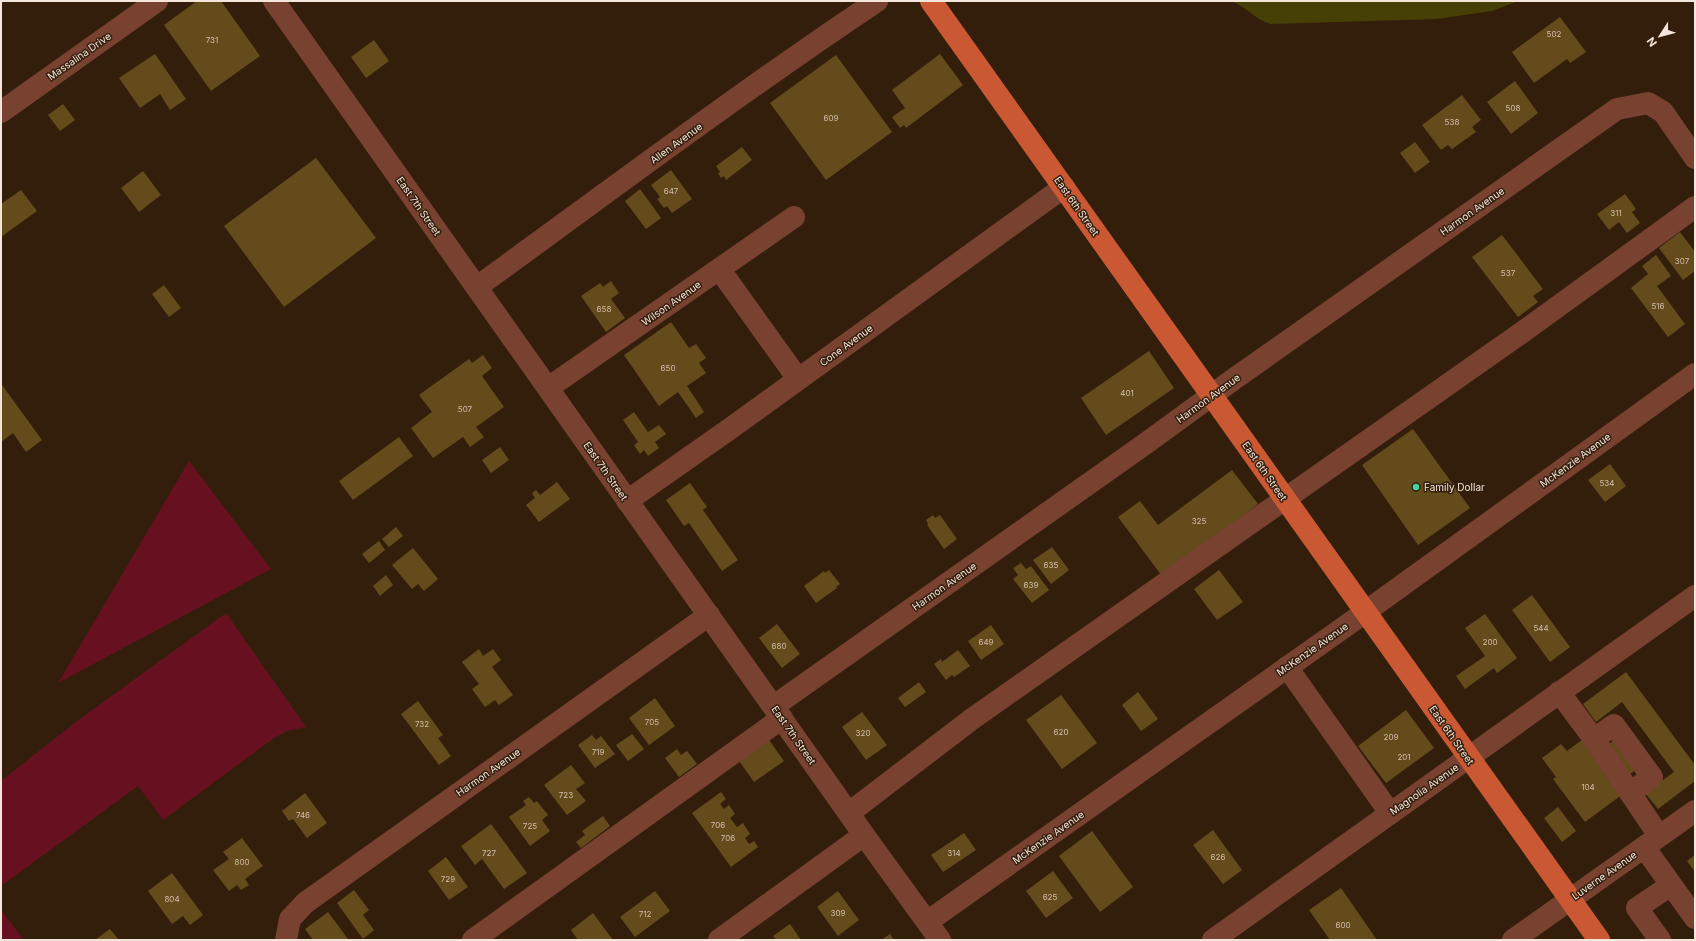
<svg xmlns="http://www.w3.org/2000/svg" width="1696" height="941" viewBox="0 0 1696 941" font-family="Inter,sans-serif">
	<style>
		.green { fill: #671120 }
		.water { fill: #463f06 }
		.building { fill: #644b1c }
		.lines { fill: none; stroke-linecap: round; stroke-linejoin: round }
		.minor { stroke: #784130; stroke-width: 22 }
		.major { stroke: #ca5933; stroke-width: 22 }
		.poi-dot { fill: #40d4a2; stroke: #331e0c; stroke-width: 1.5 }
		.labels { text-anchor: middle; stroke-width: 3; stroke-linejoin: round; paint-order: stroke }
		.number-label { font-size: 8px; fill: #d1bfab }
		.street-label { font-size: 10px; fill: #f5e6db; stroke: #331e0c }
		.poi-label { font-size: 10px; fill: #f5e6db; stroke: #331e0c; text-anchor: start }
	</style>
	<rect width="100%" height="100%" fill="#331e0c"/>
	<path class="green" d="M 189,461 L 271,569 L 58,683 Z
		M 226,613 L 306,727 L 287,731 L 274,738 L 163,820 L 138,786 L 1,886 L 1,781 L 77,721 Z
		M 1,910 L 24,940 L 1,940 Z"/>
	<path class="water" d="M 1231,1 L 1518,1 L 1492,11 L 1437,19 L 1271,24 C 1255,20 1246,6 1231,1 Z"/>
	<path class="building" d="M 197,1 L 221,1 L 260,56 L 211,91 L 164,25 Z
		M 1560,17 L 1586,52 L 1570,63 L 1567,59 L 1534,83 L 1512,52 Z
		M 374,40 L 389,61 L 366,78 L 351,57 Z
		M 155,54 L 186,99 L 170,110 L 160,94 L 140,108 L 119,78 Z
		M 940,54 L 963,85 L 906,128 L 904,125 L 900,128 L 892,117 L 905,108 L 892,90 Z
		M 836,55 L 892,132 L 826,180 L 770,103 Z
		M 1515,81 L 1538,113 L 1511,134 L 1487,102 Z
		M 1462,95 L 1481,120 L 1472,127 L 1476,132 L 1452,149 L 1448,145 L 1441,150 L 1422,125 Z
		M 63,104 L 75,120 L 60,131 L 48,115 Z
		M 1415,142 L 1430,162 L 1415,173 L 1400,153 Z
		M 742,147 L 752,160 L 726,180 L 724,176 L 721,178 L 718,173 L 720,172 L 716,166 Z
		M 316,158 L 376,238 L 284,307 L 224,226 Z
		M 671,170 L 692,199 L 672,213 L 667,206 L 664,208 L 657,199 L 660,197 L 651,185 Z
		M 143,171 L 161,195 L 139,212 L 121,188 Z
		M 640,189 L 661,218 L 646,229 L 625,201 Z
		M 21,190 L 37,211 L 1,237 L 1,204 Z
		M 1625,194 L 1636,209 L 1632,212 L 1640,223 L 1627,233 L 1619,222 L 1609,230 L 1597,214 Z
		M 1680,232 L 1695,252 L 1695,271 L 1683,280 L 1659,248 Z
		M 1502,235 L 1543,289 L 1533,296 L 1538,302 L 1518,317 L 1472,257 Z
		M 1656,255 L 1671,276 L 1657,286 L 1685,324 L 1668,337 L 1631,288 L 1648,274 L 1642,266 Z
		M 611,281 L 619,293 L 611,299 L 625,318 L 606,332 L 581,296 L 600,283 L 603,287 Z
		M 164,285 L 181,308 L 169,317 L 152,294 Z
		M 671,322 L 689,348 L 696,344 L 706,358 L 699,363 L 706,373 L 687,386 L 704,412 L 696,418 L 678,392 L 659,406 L 624,355 Z
		M 1149,351 L 1174,388 L 1106,435 L 1081,398 Z
		M 483,355 L 492,368 L 482,376 L 504,407 L 476,427 L 484,437 L 470,447 L 463,437 L 433,458 L 411,428 L 432,412 L 419,395 L 469,359 L 472,363 Z
		M 2,385 L 42,440 L 26,452 L 13,433 L 1,442 L 1,386 Z
		M 634,412 L 648,432 L 659,425 L 666,434 L 655,442 L 659,448 L 648,456 L 644,450 L 640,454 L 634,445 L 638,442 L 623,420 Z
		M 1413,429 L 1470,508 L 1418,545 L 1362,465 Z
		M 399,437 L 413,456 L 353,500 L 339,481 Z
		M 500,447 L 509,460 L 491,473 L 482,460 Z
		M 1610,464 L 1626,486 L 1605,502 L 1588,480 Z
		M 1232,470 L 1258,504 L 1162,576 L 1118,517 L 1140,501 L 1158,525 Z
		M 557,482 L 570,499 L 539,522 L 526,505 L 535,498 L 532,493 L 536,490 L 540,495 Z
		M 690,483 L 707,507 L 703,510 L 738,560 L 722,571 L 689,523 L 684,526 L 666,500 Z
		M 933,515 L 935,518 L 940,515 L 957,539 L 944,549 L 927,525 L 928,524 L 926,520 Z
		M 396,527 L 403,536 L 389,547 L 382,539 Z
		M 379,541 L 385,550 L 369,563 L 362,554 Z
		M 1052,547 L 1069,570 L 1051,584 L 1033,560 Z
		M 413,548 L 438,579 L 424,591 L 418,584 L 412,589 L 392,565 Z
		M 1021,563 L 1026,569 L 1031,566 L 1049,590 L 1032,603 L 1013,579 L 1018,575 L 1013,568 Z
		M 829,570 L 840,584 L 836,587 L 837,588 L 816,603 L 804,586 L 824,571 L 825,573 Z
		M 1219,570 L 1243,602 L 1217,620 L 1194,589 Z
		M 386,575 L 393,585 L 380,596 L 373,586 Z
		M 1532,595 L 1570,647 L 1550,662 L 1512,610 Z
		M 1485,614 L 1517,658 L 1497,673 L 1494,668 L 1465,689 L 1456,676 L 1485,656 L 1465,628 Z
		M 777,624 L 800,654 L 782,668 L 759,638 Z
		M 991,625 L 1004,644 L 981,660 L 968,641 Z
		M 479,649 L 483,656 L 493,649 L 501,660 L 492,667 L 513,695 L 499,705 L 495,700 L 485,707 L 472,689 L 479,684 L 462,662 Z
		M 958,650 L 970,666 L 954,677 L 952,675 L 946,680 L 934,664 L 941,659 L 942,662 Z
		M 1626,672 L 1695,765 L 1695,781 L 1658,809 L 1645,793 L 1674,772 L 1622,702 L 1596,722 L 1583,704 Z
		M 919,682 L 926,692 L 905,707 L 898,698 Z
		M 1138,692 L 1158,719 L 1141,731 L 1122,705 Z
		M 1061,695 L 1097,743 L 1062,769 L 1026,720 Z
		M 655,698 L 675,726 L 649,745 L 629,718 Z
		M 418,701 L 443,735 L 438,738 L 451,756 L 439,765 L 401,714 Z
		M 1406,710 L 1434,748 L 1386,783 L 1358,746 Z
		M 862,712 L 887,745 L 866,760 L 842,727 Z
		M 632,734 L 644,749 L 628,761 L 616,745 Z
		M 592,735 L 596,740 L 601,736 L 615,754 L 595,768 L 578,745 Z
		M 1616,739 L 1638,768 L 1624,779 L 1602,749 Z
		M 769,740 L 784,761 L 754,782 L 739,761 Z
		M 1582,740 L 1623,794 L 1585,822 L 1553,779 L 1556,777 L 1542,758 L 1561,744 L 1567,751 Z
		M 677,749 L 681,755 L 687,751 L 697,764 L 679,777 L 665,758 Z
		M 571,765 L 585,783 L 576,789 L 586,801 L 567,815 L 544,785 Z
		M 721,792 L 726,799 L 720,804 L 724,809 L 729,805 L 735,814 L 730,818 L 737,827 L 743,823 L 750,834 L 745,838 L 749,844 L 754,841 L 758,847 L 731,867 L 692,813 Z
		M 305,793 L 327,823 L 307,838 L 293,819 L 289,821 L 282,811 Z
		M 529,797 L 534,803 L 537,801 L 548,815 L 542,820 L 550,831 L 530,846 L 509,817 L 526,805 L 523,801 Z
		M 1558,807 L 1576,831 L 1562,842 L 1544,818 Z
		M 603,816 L 610,826 L 581,848 L 576,842 L 585,835 L 582,831 Z
		M 491,824 L 527,873 L 504,889 L 482,859 L 475,865 L 461,846 Z
		M 1213,830 L 1242,870 L 1223,884 L 1193,845 Z
		M 1092,831 L 1133,887 L 1100,912 L 1059,856 Z
		M 964,833 L 976,850 L 943,872 L 931,855 Z
		M 242,838 L 263,866 L 245,879 L 249,885 L 241,890 L 237,885 L 229,891 L 213,870 L 229,859 L 223,852 Z
		M 1695,855 L 1695,872 L 1687,861 Z
		M 446,857 L 468,887 L 449,900 L 428,871 Z
		M 1053,871 L 1073,898 L 1046,918 L 1026,891 Z
		M 172,873 L 203,915 L 190,925 L 183,916 L 172,924 L 148,891 Z
		M 1341,888 L 1377,940 L 1330,940 L 1309,910 Z
		M 354,890 L 369,910 L 363,915 L 374,930 L 363,939 L 337,903 Z
		M 655,891 L 670,911 L 635,937 L 620,917 Z
		M 838,891 L 859,920 L 838,936 L 817,907 Z
		M 328,912 L 348,939 L 347,940 L 313,940 L 305,929 Z
		M 593,913 L 613,940 L 578,940 L 571,930 Z
		M 790,924 L 801,940 L 776,940 L 773,936 Z
		M 110,929 L 119,940 L 95,940 Z
		M 890,934 L 894,940 L 881,940 Z"/>
	<g class="lines">
		<path class="minor" d="M 274,1 L 864,835 L 940,940
			M 1,112 L 157,1
			M 720,270 L 798,379
			M 477,287 C 609,191 741,92 877,1
			M 548,388 L 794,217
			M 627,501 L 731,428 L 1064,187
			M 1287,667 L 1390,813
			M 1559,692 L 1594,739 L 1659,836
			M 774,706 L 1145,444 L 1234,379 L 1617,109 L 1648,103 L 1663,112 L 1695,158
			M 1594,739 L 1614,725 L 1652,777 L 1630,793
			M 849,813 L 972,719 L 1524,331 L 1695,207
			M 1644,847 L 1695,918
			M 927,922 L 1343,628 L 1695,374
			M 286,940 L 290,919 L 305,903 L 709,615
			M 473,940 L 782,718
			M 719,940 L 864,835
			M 1213,940 L 1695,596
			M 1513,940 L 1695,811
			M 1660,940 L 1637,908 L 1671,885"/>
		<path class="major" d="M 931,1 L 1599,940"/>
	</g>
	<circle class="poi-dot" cx="1416" cy="487" r="4"/>
	<g class="labels">
		<g class="number-label">
			<text x="1554" y="37">502</text>
			<text x="212" y="43">731</text>
			<text x="1513" y="111">508</text>
			<text x="831" y="121">609</text>
			<text x="1452" y="125">538</text>
			<text x="671" y="194">647</text>
			<text x="1616" y="216">311</text>
			<text x="1682" y="264">307</text>
			<text x="1508" y="276">537</text>
			<text x="1658" y="309">516</text>
			<text x="604" y="312">658</text>
			<text x="668" y="371">650</text>
			<text x="1127" y="396">401</text>
			<text x="465" y="412">507</text>
			<text x="1607" y="486">534</text>
			<text x="1199" y="524">325</text>
			<text x="1051" y="568">635</text>
			<text x="1031" y="588">639</text>
			<text x="1541" y="631">544</text>
			<text x="986" y="645">649</text>
			<text x="1490" y="645">200</text>
			<text x="779" y="649">680</text>
			<text x="652" y="725">705</text>
			<text x="422" y="727">732</text>
			<text x="1061" y="735">620</text>
			<text x="863" y="736">320</text>
			<text x="1391" y="740">209</text>
			<text x="598" y="755">719</text>
			<text x="1404" y="760">201</text>
			<text x="1588" y="790">104</text>
			<text x="566" y="798">723</text>
			<text x="303" y="818">746</text>
			<text x="718" y="828">706</text>
			<text x="530" y="829">725</text>
			<text x="728" y="841">706</text>
			<text x="489" y="856">727</text>
			<text x="954" y="856">314</text>
			<text x="1218" y="860">626</text>
			<text x="242" y="865">800</text>
			<text x="448" y="882">729</text>
			<text x="1050" y="900">625</text>
			<text x="172" y="902">804</text>
			<text x="838" y="916">309</text>
			<text x="645" y="917">712</text>
			<text x="1343" y="928">600</text>
		</g>
		<g class="street-label">
			<text transform="translate(79 56) rotate(-35)" y="4">Massalina Drive</text>
			<text transform="translate(676 143) rotate(-36)" y="4">Allen Avenue</text>
			<text transform="translate(419 206) rotate(55)" y="4">East 7th Street</text>
			<text transform="translate(1077 206) rotate(55)" y="4">East 6th Street</text>
			<text transform="translate(1472 211) rotate(-35)" y="4">Harmon Avenue</text>
			<text transform="translate(671 303) rotate(-35)" y="4">Wilson Avenue</text>
			<text transform="translate(846 345) rotate(-36)" y="4">Cone Avenue</text>
			<text transform="translate(1208 398) rotate(-36)" y="4">Harmon Avenue</text>
			<text transform="translate(1575 460) rotate(-36)" y="4">McKenzie Avenue</text>
			<text transform="translate(606 471) rotate(55)" y="4">East 7th Street</text>
			<text transform="translate(1265 471) rotate(55)" y="4">East 6th Street</text>
			<text transform="translate(944 586) rotate(-35)" y="4">Harmon Avenue</text>
			<text transform="translate(1312 649) rotate(-35)" y="4">McKenzie Avenue</text>
			<text transform="translate(794 735) rotate(55)" y="4">East 7th Street</text>
			<text transform="translate(1452 735) rotate(55)" y="4">East 6th Street</text>
			<text transform="translate(488 772) rotate(-35)" y="4">Harmon Avenue</text>
			<text transform="translate(1424 789) rotate(-35)" y="4">Magnolia Avenue</text>
			<text transform="translate(1048 837) rotate(-35)" y="4">McKenzie Avenue</text>
			<text transform="translate(1604 875) rotate(-35)" y="4">Luverne Avenue</text>
		</g>
		<g class="poi-label">
			<text x="1424" y="491">Family Dollar</text>
		</g>
	</g>
	<rect width="1696" height="941" fill="none" stroke="#f5e6db" stroke-width="4"/>
	<g transform="translate(1660 36) rotate(234)" stroke="#331e0c" stroke-width="3" paint-order="stroke">
	<path d="M0-3L7 15L0 10L-7 15Z" fill="#f5e6db"/>
	<text y="-6" font-size="11" font-weight="bold" text-anchor="middle" fill="#f5e6db">N</text>
	</g>
</svg>
